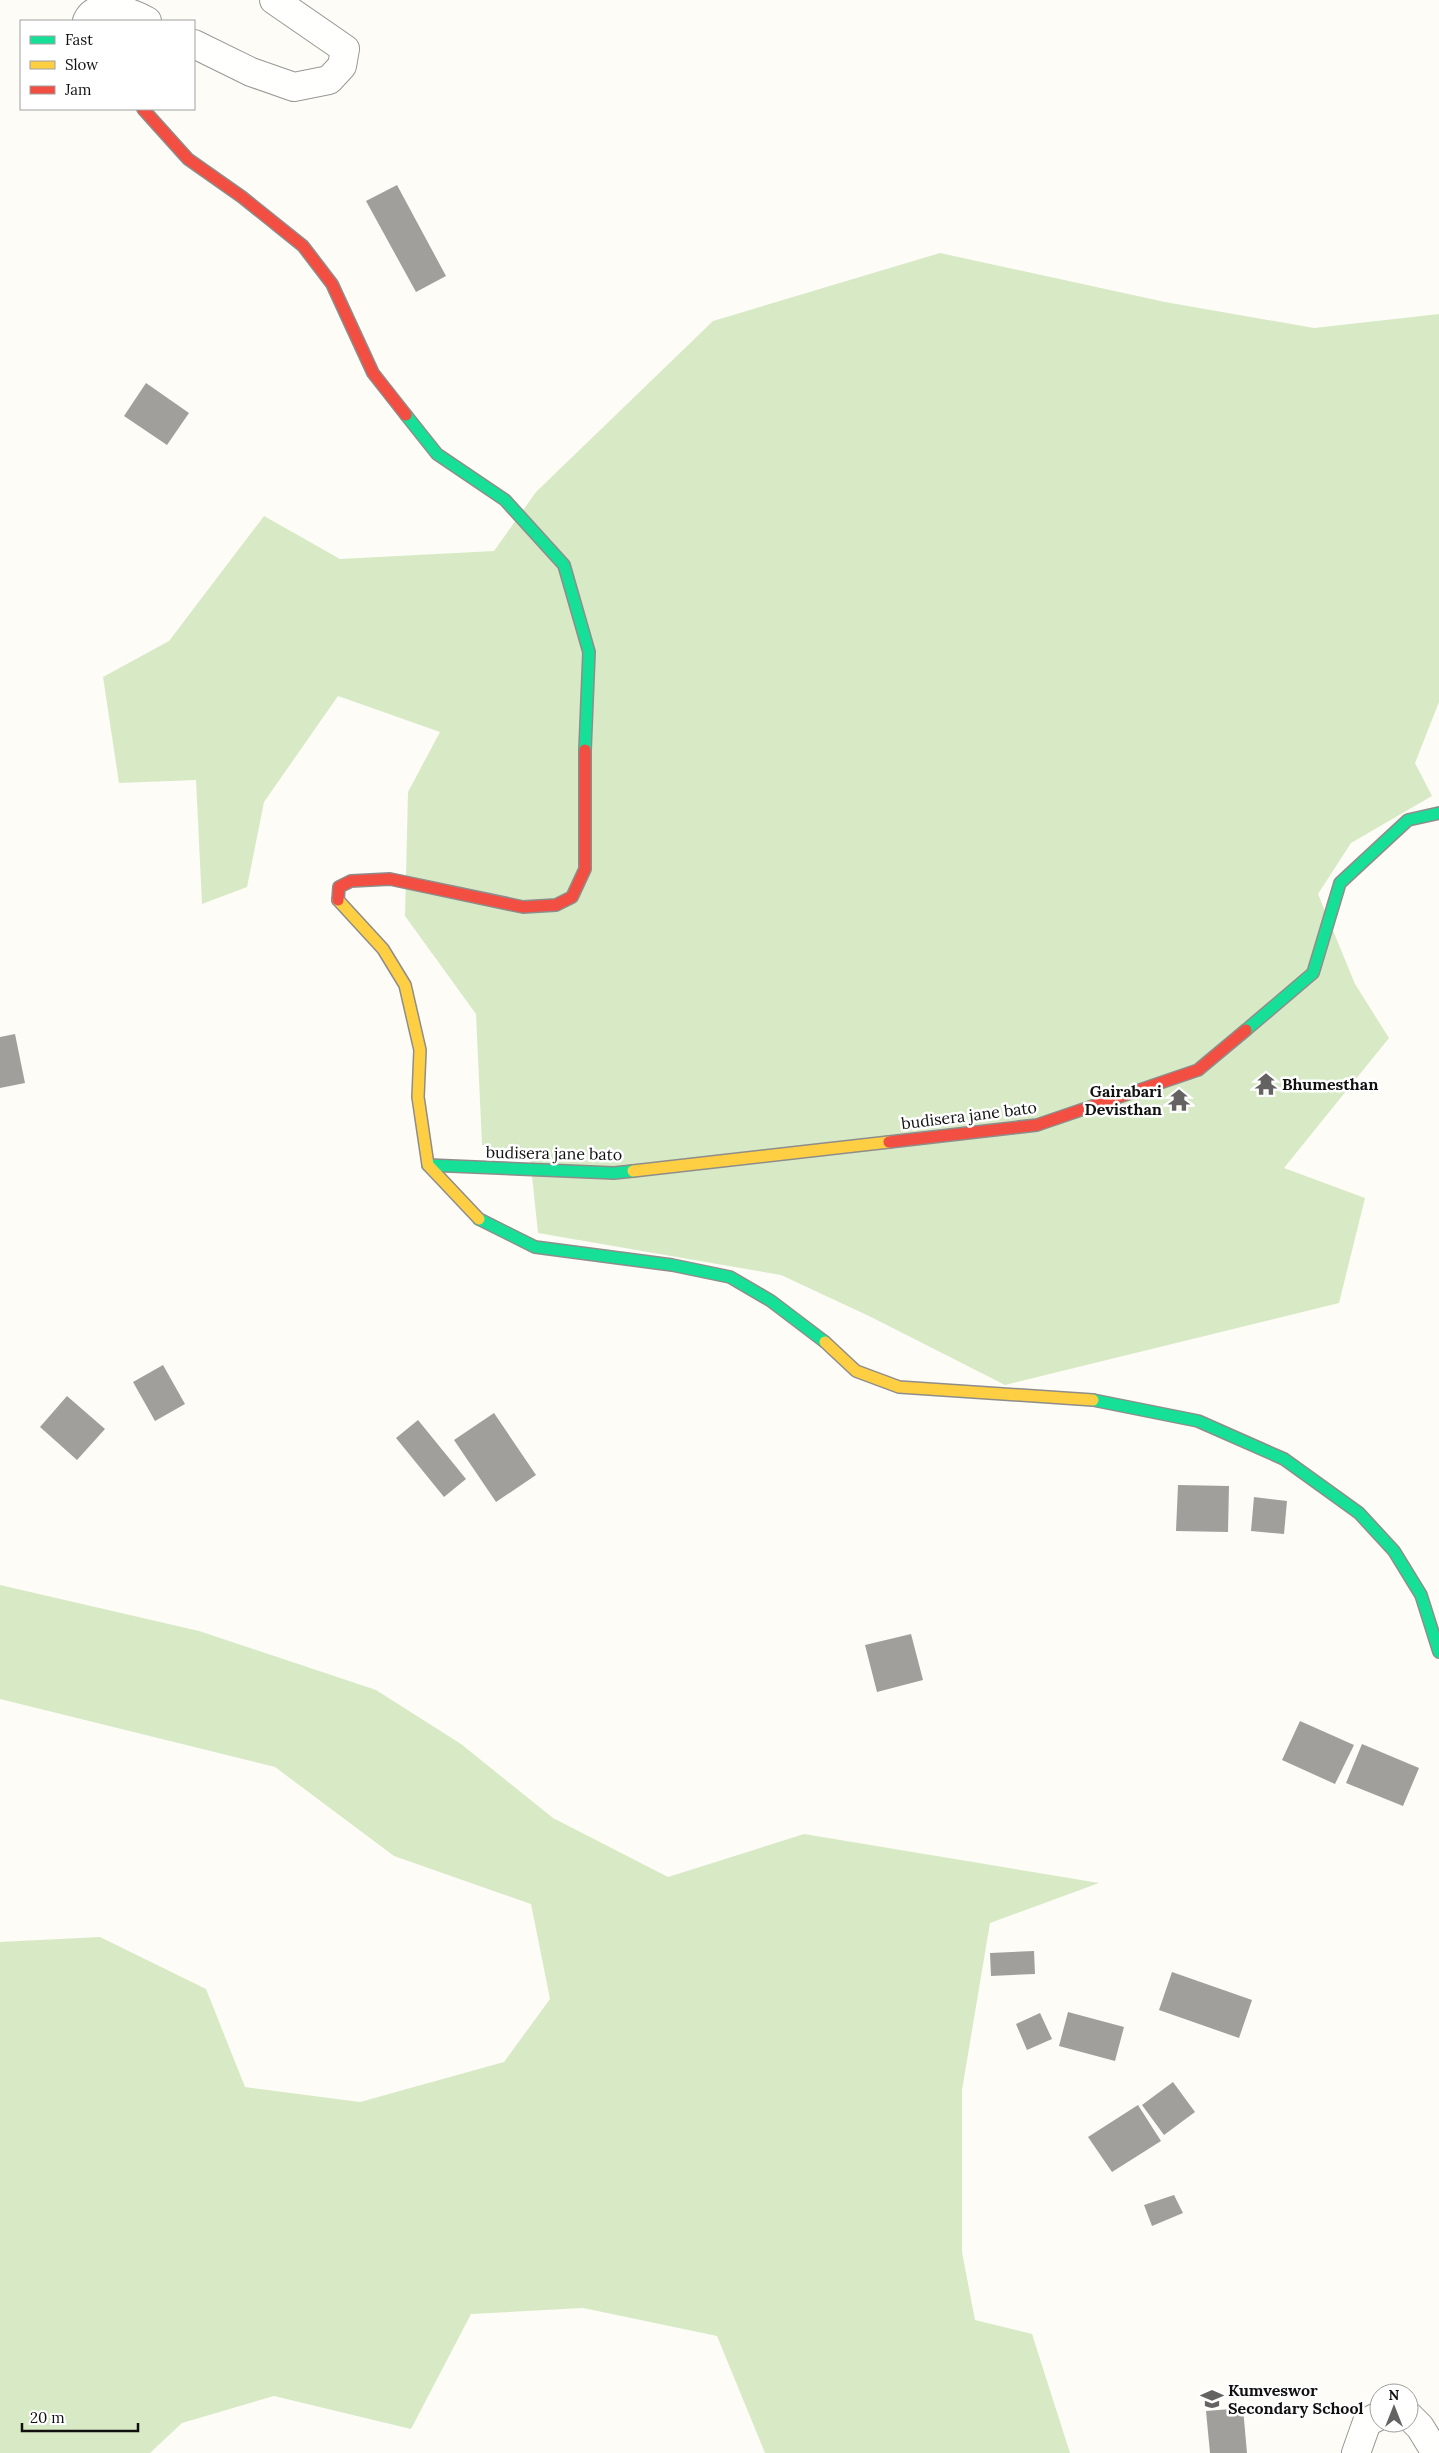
<svg xmlns="http://www.w3.org/2000/svg" width="1439" height="2453" viewBox="0 0 1439 2453" font-family="Lora,serif">
	<style>
		.forest { fill: #d8eac5 }
		.building { fill: #a19f9c }
		.lines { fill: none; stroke-linecap: round; stroke-linejoin: round }
		.street-casing { stroke: #979795; stroke-width: 30 }
		.fast-casing { stroke: #8e8d8b; stroke-width: 14 }
		.slow-casing { stroke: #8e8d8b; stroke-width: 14 }
		.jam-casing { stroke: #8e8d8b; stroke-width: 14 }
		.street { stroke: #fffffe; stroke-width: 28 }
		.fast { stroke: #16e098; stroke-width: 11 }
		.slow { stroke: #ffcf43; stroke-width: 11 }
		.jam { stroke: #f24e42; stroke-width: 11 }
		.labels { text-anchor: middle; stroke-width: 5; stroke-linejoin: round; paint-order: stroke }
		.poi-label { font-size: 16px; font-weight: bold; fill: #111; stroke: #fff; text-anchor: start }
		.street-label { font-size: 16px; fill: #111; stroke: #fff }
	</style>
	<rect width="100%" height="100%" fill="#fdfcf7"/>
	<path class="forest" d="M 940,253 L 1165,302 L 1314,328 L 1439,314 L 1439,702 L 1415,763 L 1432,796 L 1351,843 L 1318,894 L 1355,984 L 1389,1038 L 1284,1168 L 1365,1198 L 1339,1303 L 1005,1385 L 871,1317 L 781,1275 L 538,1233 L 530,1157 L 482,1145 L 476,1014 L 405,916 L 408,792 L 440,732 L 338,696 L 264,802 L 247,887 L 202,904 L 196,780 L 119,783 L 103,677 L 169,641 L 264,516 L 340,559 L 494,551 L 536,492 L 713,321 Z
		M 0,1585 L 199,1631 L 376,1690 L 461,1744 L 553,1818 L 668,1877 L 804,1834 L 1099,1883 L 990,1923 L 962,2090 L 962,2252 L 975,2320 L 1032,2334 L 1070,2453 L 765,2453 L 717,2336 L 583,2308 L 471,2314 L 411,2429 L 274,2396 L 182,2423 L 150,2453 L 0,2453 L 0,1942 L 100,1937 L 206,1989 L 245,2087 L 360,2102 L 504,2062 L 550,1999 L 531,1904 L 394,1856 L 275,1767 L 0,1699 Z"/>
	<path class="building" d="M 397,185 L 446,276 L 416,292 L 366,201 Z
		M 146,383 L 189,413 L 167,445 L 124,416 Z
		M 15,1034 L 25,1083 L 0,1088 L 0,1037 Z
		M 163,1365 L 185,1404 L 155,1421 L 133,1382 Z
		M 67,1396 L 105,1429 L 77,1460 L 40,1427 Z
		M 494,1413 L 536,1475 L 496,1502 L 454,1440 Z
		M 418,1420 L 466,1479 L 444,1497 L 396,1438 Z
		M 1178,1485 L 1229,1486 L 1228,1532 L 1176,1531 Z
		M 1254,1497 L 1287,1501 L 1284,1534 L 1251,1531 Z
		M 911,1634 L 923,1680 L 877,1692 L 865,1645 Z
		M 1300,1721 L 1354,1745 L 1335,1784 L 1282,1760 Z
		M 1362,1744 L 1419,1768 L 1403,1806 L 1346,1783 Z
		M 1034,1951 L 1035,1974 L 991,1976 L 990,1953 Z
		M 1172,1972 L 1252,2000 L 1239,2038 L 1159,2010 Z
		M 1068,2012 L 1124,2027 L 1115,2061 L 1059,2046 Z
		M 1040,2013 L 1052,2039 L 1027,2050 L 1016,2024 Z
		M 1173,2082 L 1195,2112 L 1164,2135 L 1142,2105 Z
		M 1138,2105 L 1161,2141 L 1112,2172 L 1088,2137 Z
		M 1174,2195 L 1183,2213 L 1152,2226 L 1144,2205 Z
		M 1243,2408 L 1247,2453 L 1210,2453 L 1206,2411 Z"/>
	<g class="lines">
		<defs>
			<path id="street" d="M 87,21 C 96,0 129,11 147,21
				M 194,44 L 251,72 L 294,87 L 329,80 L 342,66 L 345,49 L 274,0
				M 1409,2416 L 1420,2427 L 1436,2453
				M 1356,2453 L 1367,2422 L 1379,2416"/>
			<path id="fast" d="M 406,415 L 437,454 L 505,500 L 564,565 L 589,652 L 585,750
				M 1246,1030 L 1313,973 L 1340,883 L 1408,820 L 1439,813
				M 428,1165 L 614,1173 L 633,1171
				M 479,1219 L 535,1247 L 672,1265 L 730,1277 L 771,1301 L 825,1342
				M 1093,1400 L 1198,1421 L 1284,1459 L 1359,1513 L 1394,1551 L 1421,1595 L 1439,1652"/>
			<path id="slow" d="M 338,900 L 383,949 L 405,985 L 420,1050 L 418,1097 L 428,1165 L 479,1219
				M 633,1171 L 889,1142
				M 825,1342 L 856,1371 L 899,1387 L 1093,1400"/>
			<path id="jam" d="M 143,109 L 188,159 L 242,197 L 303,246 L 332,284 L 373,373 L 406,415
				M 338,900 L 339,887 L 351,881 L 390,879 L 523,907 L 556,905 L 572,897 L 585,869 L 585,750
				M 889,1142 L 1037,1125 L 1198,1070 L 1246,1030"/>
		</defs>
		<use href="#street" class="street-casing"/>
		<use href="#fast" class="fast-casing"/>
		<use href="#slow" class="slow-casing"/>
		<use href="#jam" class="jam-casing"/>
		<use href="#street" class="street"/>
		<use href="#fast" class="fast"/>
		<use href="#slow" class="slow"/>
		<use href="#jam" class="jam"/>
	</g>
	<defs>
		<symbol id="temple-bare" viewBox="-9 -9 18 18"><path d="M0-6L5-2H3V0L6.5 2.5H4V6H1.5V3h-3V6H-4V2.5H-6.5L-3 0V-2H-5Z" fill="#646362" stroke="#fff" stroke-width="2.5" paint-order="stroke"/></symbol>
		<symbol id="school-bare" viewBox="-9 -9 18 18"><path d="M0-5L7-2L0 1L-7-2ZM-4 1L0 2.5L4 1V4Q0 6-4 4Z" fill="#646362" stroke="#fff" stroke-width="2.5" paint-order="stroke"/></symbol>
	</defs>
	<g fill-rule="evenodd">
		<use href="#temple-bare" x="1250" y="1068" width="32" height="32"/>
		<use href="#temple-bare" x="1163" y="1084" width="32" height="32"/>
		<use href="#school-bare" x="1196" y="2383" width="32" height="32"/>
	</g>
	<g class="labels">
		<g class="poi-label">
			<text x="1282" y="1090">Bhumesthan</text>
			<text x="1162" y="1097" text-anchor="end">Gairabari<tspan x="1162" dy="18">Devisthan</tspan></text>
			<text x="1228" y="2396">Kumveswor<tspan x="1228" dy="18">Secondary School</tspan></text>
		</g>
		<g class="street-label">
			<text transform="translate(969 1115) rotate(-7)" y="6">budisera jane bato</text>
			<text transform="translate(554 1153) rotate(1)" y="6">budisera jane bato</text>
		</g>
	</g>
	<rect x="20" y="20" width="175" height="90" fill="#ffffff" stroke="#a0a0a0"/>
	<rect x="30" y="36" width="25" height="8" fill="#16e098" stroke="#a0a0a0"/>
	<text x="65" y="45" font-size="15" fill="#111111">Fast</text>
	<rect x="30" y="61" width="25" height="8" fill="#ffcf43" stroke="#a0a0a0"/>
	<text x="65" y="70" font-size="15" fill="#111111">Slow</text>
	<rect x="30" y="86" width="25" height="8" fill="#f24e42" stroke="#a0a0a0"/>
	<text x="65" y="95" font-size="15" fill="#111111">Jam</text>
	<g transform="translate(1394 2408)"><circle r="24" fill="#ffffff" stroke="#a0a0a0"/>
	<path d="M0-4L9 19L0 12L-9 19Z" fill="#646362"/>
	<text y="-8" font-size="14" font-weight="bold" text-anchor="middle" fill="#111111">N</text>
	</g>
	<path d="M22 2423v8h116v-8" fill="none" stroke="#111111" stroke-width="2.5"/>
	<text x="30" y="2423" font-size="15" fill="#111111" stroke="#ffffff" stroke-width="4" paint-order="stroke">20 m</text>
</svg>
